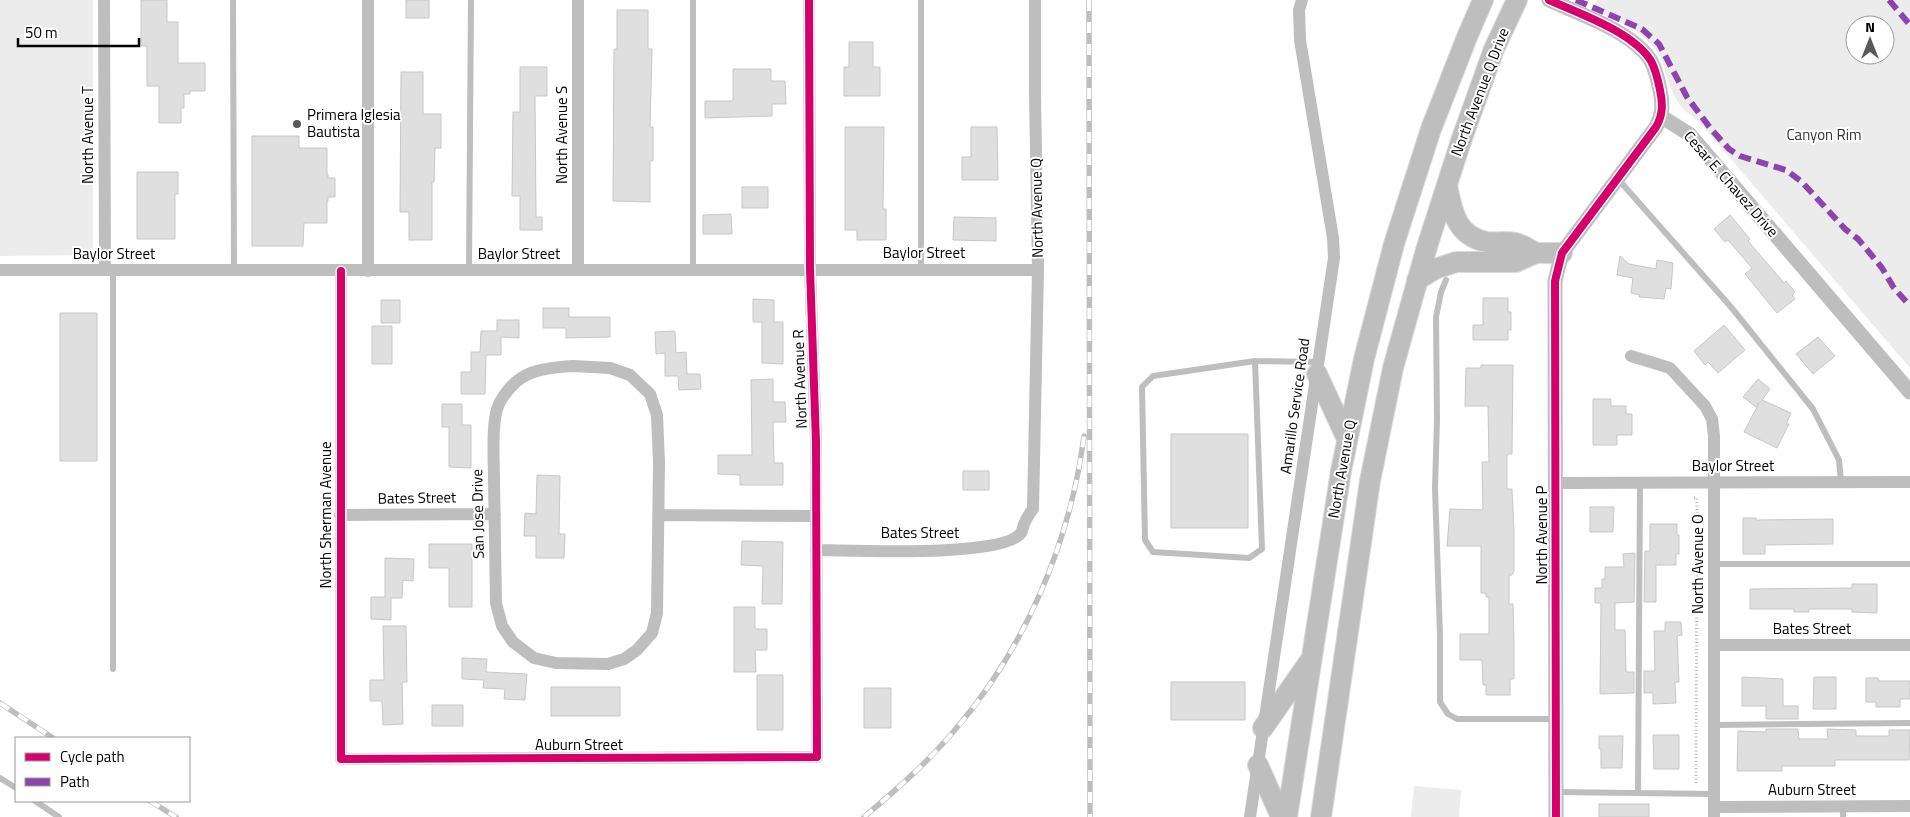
<svg xmlns="http://www.w3.org/2000/svg" width="1910" height="817" viewBox="0 0 1910 817" font-family="'Titillium Web',sans-serif">
	<style>
		.green { fill: #ececec; fill-rule: evenodd }
		.building { fill: #dfdfdf; stroke: #c7c7c7 }
		.lines { fill: none; stroke-linecap: round; stroke-linejoin: round }
		.primary-casing { stroke: #dbdbdb; stroke-width: 22 }
		.path { stroke: #b9b9b9; stroke-width: 3; stroke-dasharray: 1 2.5; stroke-linecap: butt }
		.service { stroke: #bebebe; stroke-width: 6 }
		.minor { stroke: #bebebe; stroke-width: 12 }
		.tertiary { stroke: #bebebe; stroke-width: 15 }
		.primary { stroke: #bebebe; stroke-width: 20 }
		.rail-casing { stroke: #bebebe; stroke-width: 5.5 }
		.rail { stroke: #fff; stroke-width: 4; stroke-dasharray: 11; stroke-linecap: butt }
		.quiet { stroke: #8e44ad; stroke-width: 6; stroke-dasharray: 12 6; stroke-linecap: butt }
		.cycleway-casing { stroke: #fff; stroke-width: 11 }
		.cycleway { stroke: #d6006c; stroke-width: 8 }
		.poi-dot { fill: #595959; stroke: #fff; stroke-width: 2 }
		.labels { text-anchor: middle; stroke-width: 4; stroke-linejoin: round; paint-order: stroke }
		.street-label { font-size: 15px; fill: #000; stroke: #fff }
		.poi-label { font-size: 15px; fill: #000; stroke: #fff; text-anchor: start }
		.park-label { font-size: 15px; fill: #333; stroke: #fff }
	</style>
	<rect width="100%" height="100%" fill="#fff"/>
	<path class="green" d="M 0,0 L 93,0 L 93,250 L 88,255 L 0,256 Z
		M 1597,0 L 1910,0 L 1910,368 L 1700,123 C 1690,115 1679,107 1674,95 C 1665,78 1665,57 1650,43 C 1636,28 1612,19 1593,10 ZM 1855,25 L 1885,25 L 1885,55 L 1855,55 Z
		M 1414,786 L 1461,790 L 1459,817 L 1411,817 Z"/>
	<path class="building" d="M 141,0 L 167,0 L 167,22 L 178,22 L 178,63 L 205,63 L 205,91 L 190,91 L 190,94 L 184,94 L 184,108 L 181,108 L 181,123 L 159,123 L 159,86 L 147,86 L 147,46 L 141,46 Z
		M 406,0 L 429,0 L 429,18 L 406,18 Z
		M 617,10 L 648,10 L 648,49 L 652,49 L 650,127 L 653,127 L 653,161 L 650,161 L 650,202 L 613,201 L 614,49 L 617,49 Z
		M 849,42 L 873,42 L 873,67 L 880,67 L 880,96 L 844,96 L 844,67 L 849,67 Z
		M 520,67 L 547,67 L 547,96 L 535,96 L 536,217 L 542,217 L 542,230 L 520,230 L 520,196 L 512,196 L 513,112 L 520,112 Z
		M 733,69 L 771,69 L 771,81 L 785,81 L 786,104 L 772,104 L 772,116 L 705,118 L 705,101 L 733,101 Z
		M 401,72 L 423,72 L 423,114 L 441,114 L 441,148 L 435,148 L 434,182 L 432,182 L 432,240 L 409,240 L 409,212 L 400,212 Z
		M 845,127 L 884,127 L 883,209 L 886,209 L 886,240 L 857,240 L 857,230 L 845,230 Z
		M 971,127 L 997,127 L 998,180 L 962,180 L 962,157 L 971,157 Z
		M 252,136 L 299,136 L 299,148 L 327,148 L 327,174 L 328,174 L 328,178 L 335,178 L 335,197 L 328,197 L 328,201 L 327,201 L 327,223 L 304,223 L 303,246 L 252,246 Z
		M 137,172 L 178,172 L 178,194 L 175,194 L 175,239 L 137,239 Z
		M 742,187 L 768,187 L 768,208 L 742,208 Z
		M 731,214 L 732,234 L 703,234 L 703,215 Z
		M 1730,215 L 1750,239 L 1748,241 L 1784,283 L 1786,281 L 1795,292 L 1792,295 L 1795,299 L 1777,313 L 1745,274 L 1752,268 L 1728,240 L 1725,242 L 1714,229 Z
		M 954,217 L 996,218 L 996,241 L 953,240 Z
		M 1620,256 L 1629,264 L 1656,269 L 1657,260 L 1673,263 L 1671,289 L 1666,288 L 1664,299 L 1639,297 L 1640,295 L 1631,293 L 1633,278 L 1617,275 Z
		M 1483,298 L 1508,298 L 1508,312 L 1511,312 L 1511,330 L 1508,330 L 1508,340 L 1473,340 L 1473,325 L 1483,325 Z
		M 753,299 L 774,300 L 774,322 L 783,322 L 783,364 L 762,363 L 762,322 L 753,322 Z
		M 381,300 L 400,300 L 400,323 L 381,323 Z
		M 543,308 L 569,308 L 569,317 L 610,317 L 610,337 L 566,338 L 566,328 L 543,328 Z
		M 60,313 L 97,313 L 97,461 L 60,461 Z
		M 497,320 L 519,320 L 519,338 L 501,337 L 501,355 L 486,355 L 485,394 L 461,394 L 461,372 L 471,372 L 471,352 L 480,352 L 481,331 L 497,331 Z
		M 1724,325 L 1745,350 L 1718,373 L 1708,362 L 1705,365 L 1694,351 Z
		M 372,326 L 392,326 L 392,364 L 372,364 Z
		M 675,331 L 676,353 L 686,352 L 687,374 L 700,374 L 701,389 L 679,390 L 678,376 L 665,376 L 665,353 L 656,354 L 655,332 Z
		M 1818,337 L 1835,356 L 1813,374 L 1796,354 Z
		M 1481,365 L 1513,365 L 1512,454 L 1507,454 L 1507,489 L 1512,489 L 1514,531 L 1514,571 L 1512,575 L 1509,575 L 1509,604 L 1513,604 L 1514,642 L 1514,679 L 1510,679 L 1510,695 L 1486,695 L 1486,685 L 1483,685 L 1482,660 L 1460,660 L 1460,634 L 1489,634 L 1489,597 L 1486,597 L 1486,593 L 1481,593 L 1481,546 L 1447,546 L 1450,509 L 1482,510 L 1483,508 L 1482,462 L 1489,462 L 1488,406 L 1465,406 L 1466,368 L 1481,368 Z
		M 773,379 L 773,402 L 785,402 L 786,422 L 773,422 L 774,463 L 783,463 L 783,485 L 740,485 L 740,475 L 718,474 L 718,455 L 752,455 L 751,380 Z
		M 1758,379 L 1770,389 L 1762,400 L 1791,413 L 1786,424 L 1789,424 L 1777,448 L 1744,432 L 1759,403 L 1756,407 L 1743,397 Z
		M 1593,399 L 1611,399 L 1611,406 L 1626,406 L 1626,414 L 1632,414 L 1632,435 L 1617,435 L 1617,445 L 1593,445 Z
		M 442,404 L 462,404 L 462,425 L 471,425 L 471,468 L 449,467 L 449,427 L 442,427 Z
		M 1171,434 L 1248,434 L 1248,528 L 1171,528 Z
		M 963,471 L 989,471 L 989,490 L 963,490 Z
		M 537,475 L 560,476 L 559,534 L 565,534 L 564,558 L 536,558 L 536,536 L 524,536 L 525,513 L 536,514 Z
		M 1590,507 L 1614,507 L 1613,532 L 1590,532 Z
		M 1743,518 L 1756,518 L 1756,520 L 1833,519 L 1833,544 L 1765,545 L 1765,554 L 1743,554 Z
		M 1650,524 L 1677,524 L 1677,535 L 1679,535 L 1679,554 L 1676,554 L 1676,565 L 1656,565 L 1656,602 L 1644,602 L 1645,551 L 1650,551 Z
		M 742,541 L 783,542 L 782,604 L 762,604 L 763,566 L 741,565 Z
		M 429,544 L 472,544 L 472,607 L 449,607 L 449,568 L 429,568 Z
		M 1635,553 L 1634,602 L 1615,603 L 1615,630 L 1625,630 L 1626,672 L 1634,672 L 1634,693 L 1600,694 L 1601,603 L 1595,603 L 1595,588 L 1602,588 L 1602,579 L 1605,579 L 1605,567 L 1624,567 L 1623,554 Z
		M 385,558 L 414,559 L 413,581 L 403,580 L 402,598 L 391,598 L 391,620 L 371,619 L 371,597 L 385,597 Z
		M 1852,584 L 1877,584 L 1877,613 L 1852,612 L 1852,609 L 1809,609 L 1809,612 L 1794,612 L 1794,609 L 1750,609 L 1750,589 L 1852,588 Z
		M 734,607 L 755,607 L 755,629 L 767,629 L 767,650 L 755,650 L 756,672 L 734,672 Z
		M 1665,622 L 1681,622 L 1682,635 L 1677,636 L 1679,682 L 1675,682 L 1676,703 L 1653,704 L 1653,693 L 1644,693 L 1644,671 L 1655,671 L 1654,631 L 1665,631 Z
		M 383,626 L 406,626 L 407,682 L 402,682 L 403,724 L 383,725 L 382,701 L 370,701 L 370,680 L 384,680 Z
		M 462,658 L 487,659 L 486,672 L 527,674 L 525,700 L 504,699 L 505,689 L 483,688 L 484,680 L 462,679 Z
		M 757,675 L 783,675 L 783,730 L 757,730 Z
		M 1742,677 L 1783,679 L 1783,706 L 1798,706 L 1798,719 L 1766,719 L 1766,706 L 1742,706 Z
		M 1814,677 L 1836,677 L 1836,709 L 1813,709 Z
		M 1866,678 L 1878,678 L 1879,681 L 1910,681 L 1910,699 L 1900,699 L 1900,707 L 1876,707 L 1876,702 L 1866,702 Z
		M 1171,682 L 1245,682 L 1245,720 L 1171,720 Z
		M 551,687 L 620,687 L 620,716 L 551,716 Z
		M 864,688 L 891,688 L 891,728 L 864,728 Z
		M 432,705 L 463,705 L 463,726 L 432,726 Z
		M 1766,729 L 1798,729 L 1799,739 L 1828,739 L 1827,729 L 1856,730 L 1856,736 L 1889,736 L 1889,730 L 1910,730 L 1909,760 L 1835,760 L 1835,766 L 1782,766 L 1782,771 L 1737,771 L 1738,731 L 1766,732 Z
		M 1653,735 L 1679,735 L 1679,769 L 1654,769 Z
		M 1599,736 L 1623,736 L 1622,768 L 1601,768 L 1601,749 L 1599,749 Z
		M 1599,804 L 1649,804 L 1649,817 L 1599,817 Z"/>
	<g class="lines">
		<defs>
			<path id="primary" d="M 1447,185 C 1452,211 1456,236 1487,242 C 1496,243 1506,241 1515,243 C 1522,244 1530,250 1536,253
				M 1417,280 L 1435,269 L 1456,262 L 1516,262 L 1536,253 L 1562,253
				M 1317,374 L 1347,439
				M 1263,728 L 1309,662
				M 1258,765 L 1281,817
				M 1287,817 L 1341,471 L 1364,359 L 1394,244 L 1431,129 L 1467,37 L 1483,0
				M 1321,817 L 1370,481 L 1393,368 L 1426,250 L 1461,141 L 1494,49 L 1517,0"/>
		</defs>
		<use href="#primary" class="primary-casing"/>
		<path class="path" d="M 1694,498 L 1697,498 L 1696,783"/>
		<path class="service" d="M 233,0 L 234,270
			M 693,0 L 693,270
			M 1618,179 L 1731,307 L 1813,409 L 1839,460 L 1841,482
			M 921,269 L 921,0
			M 113,270 L 113,669
			M 469,270 L 471,0
			M 1446,280 L 1441,292 L 1436,317 L 1437,419 L 1435,488 L 1440,636 L 1440,702 L 1448,714 L 1457,719 L 1555,719
			M 1255,361 L 1262,549 L 1249,558 L 1153,552 L 1145,540 L 1142,387 L 1153,376 L 1255,361 L 1318,362
			M 1714,564 L 1910,564
			M 1714,725 L 1910,723
			M 0,778 L 16,788
			M 1556,792 L 1714,794
			M 1638,793 L 1640,483
			M 35,801 L 59,817
			M 1843,806 L 1843,817"/>
		<path class="minor" d="M 104,0 L 105,270
			M 368,0 L 368,271
			M 578,0 L 578,270
			M 0,270 L 1038,270
			M 341,271 L 341,759 L 817,757 L 816,442 L 810,269 L 809,0
			M 1631,356 L 1670,368 L 1705,406 L 1712,419 L 1714,436 L 1714,817
			M 573,366 L 610,368 L 630,375 L 650,394 L 657,415 L 659,463 L 657,613 L 652,633 L 637,650 L 624,659 L 608,664 L 556,663 L 534,658 L 513,642 L 502,626 L 496,603 C 495,562 495,521 494,480 C 494,462 491,420 499,404 C 516,371 540,368 573,366 Z
			M 1556,483 L 1910,482
			M 340,515 L 495,514
			M 659,515 L 816,516
			M 816,550 C 850,550 1003,558 1021,533 C 1023,530 1023,525 1025,522 C 1027,517 1030,513 1033,509 L 1038,270 L 1035,93 L 1035,0
			M 1714,645 L 1910,645
			M 1714,807 L 1910,806
			M 1250,817 L 1334,258 L 1333,238 L 1300,40 L 1299,10 L 1302,0"/>
		<path class="tertiary" d="M 1549,0 C 1580,14 1633,32 1651,61 C 1656,70 1658,80 1660,90 C 1663,104 1663,115 1656,127 L 1562,253 L 1555,281 L 1556,817
			M 1662,117 L 1689,134 L 1910,392"/>
		<use href="#primary" class="primary"/>
		<defs>
			<path id="rail" d="M 1089,0 L 1090,817
				M 0,703 L 53,738
				M 150,801 L 176,817
				M 864,817 C 896,790 927,763 954,731 C 1025,649 1070,543 1084,436"/>
		</defs>
		<use href="#rail" class="rail-casing"/>
		<use href="#rail" class="rail"/>
		<path class="quiet" d="M 1576,0 L 1642,29 L 1659,44 L 1687,97 L 1711,129 L 1729,149 L 1740,156 L 1786,170 L 1802,182 L 1845,229 L 1858,239 L 1869,252 L 1882,268 L 1894,288 L 1910,306
			M 1889,0 L 1910,25"/>
		<defs>
			<path id="cycleway" d="M 1549,0 C 1580,14 1633,32 1651,61 C 1656,70 1658,80 1660,90 C 1663,104 1663,115 1656,127 L 1562,253 L 1555,281 L 1556,817
				M 341,271 L 341,759 L 817,757 L 816,442 L 810,269 L 809,0"/>
		</defs>
		<use href="#cycleway" class="cycleway-casing"/>
		<use href="#cycleway" class="cycleway"/>
	</g>
	<circle class="poi-dot" cx="297" cy="124" r="5"/>
	<g class="labels">
		<g class="street-label">
			<text transform="translate(1480 92) rotate(-69)" y="5">North Avenue Q Drive</text>
			<text transform="translate(88 135) rotate(-90)" y="5">North Avenue T</text>
			<text transform="translate(562 135) rotate(-90)" y="5">North Avenue S</text>
			<text transform="translate(1731 184) rotate(49)" y="5">Cesar E. Chavez Drive</text>
			<text transform="translate(1037 208) rotate(-91)" y="5">North Avenue Q</text>
			<text x="924" y="258">Baylor Street</text>
			<text x="114" y="259">Baylor Street</text>
			<text x="519" y="259">Baylor Street</text>
			<text transform="translate(800 379) rotate(-92)" y="5">North Avenue R</text>
			<text transform="translate(1295 406) rotate(-82)" y="5">Amarillo Service Road</text>
			<text x="1733" y="471">Baylor Street</text>
			<text transform="translate(1342 469) rotate(-80)" y="5">North Avenue Q</text>
			<text transform="translate(417 498) rotate(-1)" y="5">Bates Street</text>
			<text transform="translate(478 514) rotate(-91)" y="5">San Jose Drive</text>
			<text transform="translate(326 515) rotate(-90)" y="5">North Sherman Avenue</text>
			<text x="920" y="538">Bates Street</text>
			<text transform="translate(1542 535) rotate(-90)" y="5">North Avenue P</text>
			<text transform="translate(1698 564) rotate(-90)" y="5">North Avenue O</text>
			<text x="1812" y="634">Bates Street</text>
			<text x="579" y="750">Auburn Street</text>
			<text x="1812" y="795">Auburn Street</text>
		</g>
		<g class="poi-label">
			<text x="307" y="120">Primera Iglesia<tspan x="307" dy="17">Bautista</tspan></text>
		</g>
		<g class="park-label">
			<text x="1824" y="140">Canyon Rim</text>
		</g>
	</g>
	<rect x="15" y="737" width="175" height="65" fill="#ffffff" stroke="#999999"/>
	<rect x="25" y="753" width="25" height="8" fill="#d6006c" stroke="#999999"/>
	<text x="60" y="762" font-size="15" fill="#000000">Cycle path</text>
	<rect x="25" y="778" width="25" height="8" fill="#8e44ad" stroke="#999999"/>
	<text x="60" y="787" font-size="15" fill="#000000">Path</text>
	<g transform="translate(1870 40)"><circle r="24" fill="#ffffff" stroke="#999999"/>
	<path d="M0-4L9 19L0 12L-9 19Z" fill="#595959"/>
	<text y="-8" font-size="14" font-weight="bold" text-anchor="middle" fill="#000000">N</text>
	</g>
	<path d="M18 38v8h121v-8" fill="none" stroke="#000000" stroke-width="2.5"/>
	<text x="25" y="38" font-size="15" fill="#000000" stroke="#ffffff" stroke-width="4" paint-order="stroke">50 m</text>
</svg>
